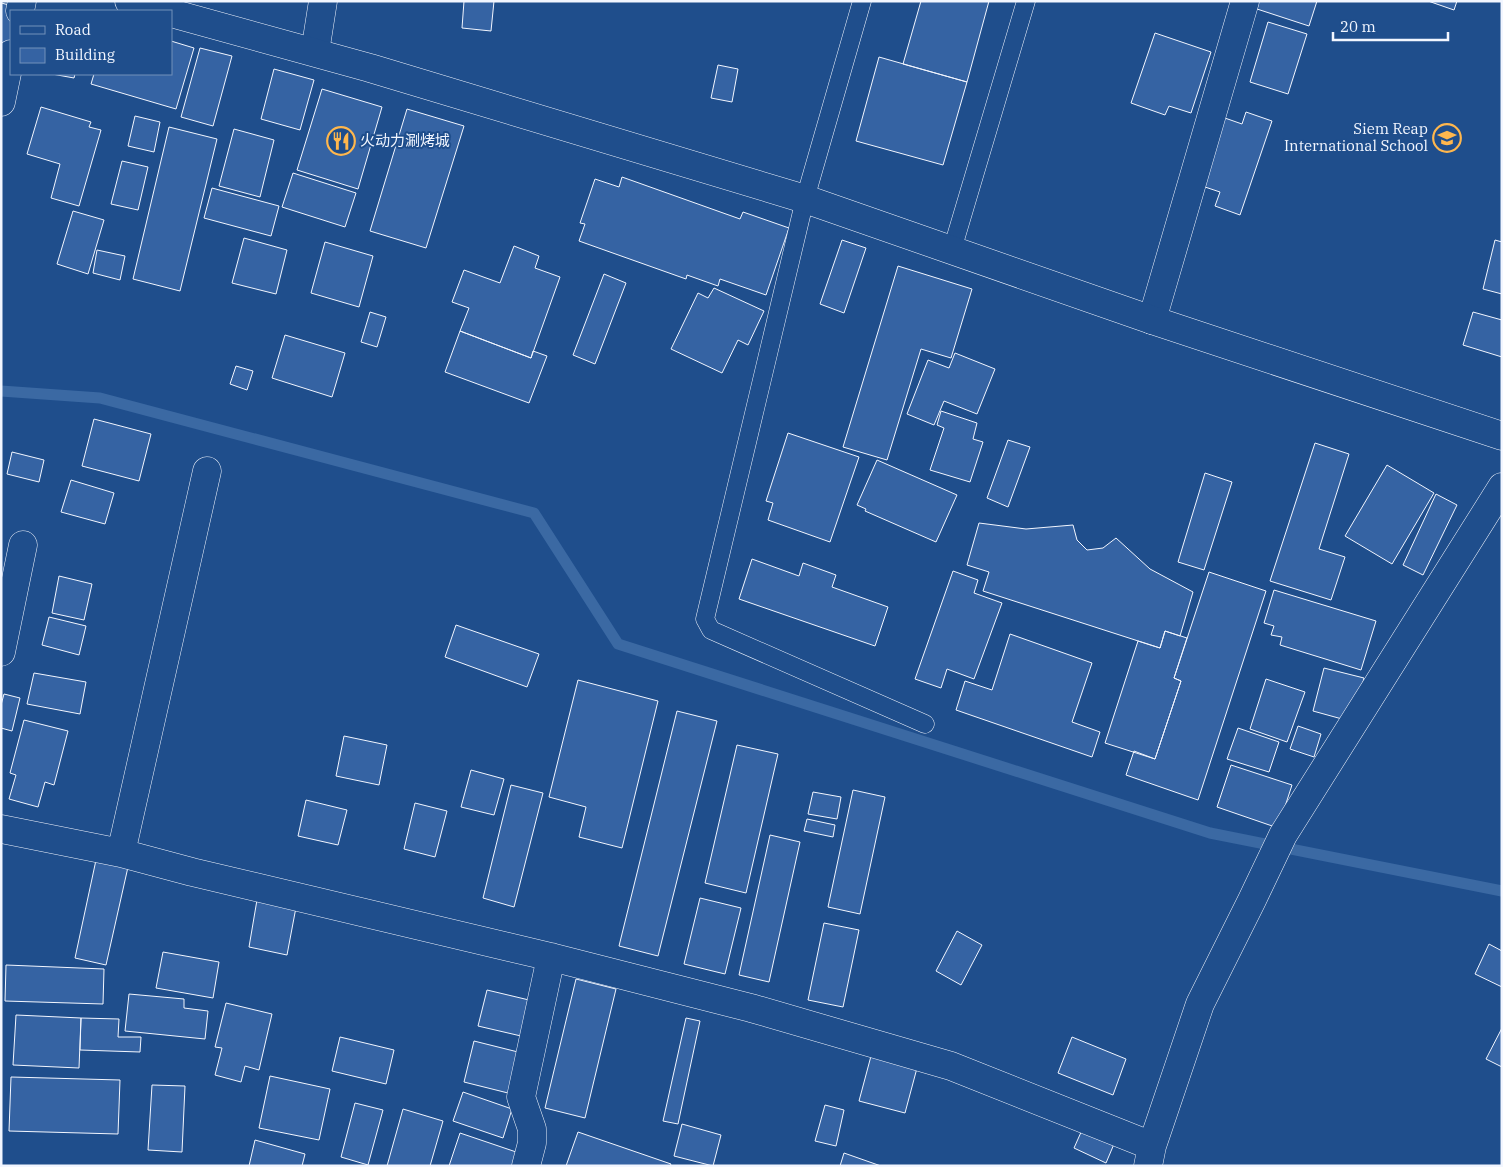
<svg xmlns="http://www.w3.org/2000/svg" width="1503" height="1167" viewBox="0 0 1503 1167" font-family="'IBM Plex Serif','Noto Sans SC',serif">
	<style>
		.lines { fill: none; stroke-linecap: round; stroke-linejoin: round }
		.stream { stroke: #3b69a3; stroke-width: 11 }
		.building { fill: #3563a3; stroke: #f2f6ff }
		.lane-casing { stroke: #f2f6ff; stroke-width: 19 }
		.street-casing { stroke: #f2f6ff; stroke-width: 29 }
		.secondary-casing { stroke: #f2f6ff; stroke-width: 29 }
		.lane { stroke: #1f4e8c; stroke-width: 18 }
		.street { stroke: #1f4e8c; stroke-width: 28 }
		.secondary { stroke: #1f4e8c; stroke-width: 28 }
		.labels { text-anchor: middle; stroke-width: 4; stroke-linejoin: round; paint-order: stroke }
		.poi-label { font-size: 15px; fill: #f2f6ff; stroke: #1f4e8c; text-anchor: end }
	</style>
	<rect width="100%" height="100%" fill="#1f4e8c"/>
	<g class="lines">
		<path class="stream" d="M 1,391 L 100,398 L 534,513 L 618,644 L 1210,833 L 1502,891"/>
	</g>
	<path class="building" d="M 464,1 L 494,1 L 491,31 L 462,28 Z
		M 921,1 L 989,1 L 967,82 L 903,64 Z
		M 1259,1 L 1317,1 L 1309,26 L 1257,9 Z
		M 1428,1 L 1457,1 L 1454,10 Z
		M 1,3 L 18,7 L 11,11 L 11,40 L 5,69 L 1,68 Z
		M 1268,22 L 1307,34 L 1288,94 L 1250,82 Z
		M 1155,33 L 1211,52 L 1191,113 L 1169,106 L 1165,115 L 1131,103 Z
		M 171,41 L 194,48 L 176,109 L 91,84 L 94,74 L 171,74 Z
		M 200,48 L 232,56 L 213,126 L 181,117 Z
		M 879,57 L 967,82 L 943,165 L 856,141 Z
		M 718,65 L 738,69 L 732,102 L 711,98 Z
		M 274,69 L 314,80 L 300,130 L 261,119 Z
		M 52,74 L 75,74 L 74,78 Z
		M 322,89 L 382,107 L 358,189 L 297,170 Z
		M 41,107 L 91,122 L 89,127 L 101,130 L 79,206 L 51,198 L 60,164 L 27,154 Z
		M 407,109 L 464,126 L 426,248 L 370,231 Z
		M 1246,112 L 1272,121 L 1240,215 L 1215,206 L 1220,192 L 1199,185 L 1222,117 L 1242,124 Z
		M 135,116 L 160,122 L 154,152 L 128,146 Z
		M 169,127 L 217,139 L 180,291 L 133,279 Z
		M 234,129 L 274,140 L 260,197 L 219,186 Z
		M 122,161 L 148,167 L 138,210 L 111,204 Z
		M 293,173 L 356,193 L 345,227 L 282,207 Z
		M 622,177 L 740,219 L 743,212 L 789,228 L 766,295 L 720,279 L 718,286 L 687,275 L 686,279 L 579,241 L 585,224 L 580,223 L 595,179 L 619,187 Z
		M 212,188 L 279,206 L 271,236 L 204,218 Z
		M 73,211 L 104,220 L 88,274 L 57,264 Z
		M 244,238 L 287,250 L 276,294 L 232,283 Z
		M 842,240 L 866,248 L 844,313 L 820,304 Z
		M 1495,240 L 1502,242 L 1502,294 L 1483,289 Z
		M 325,242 L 373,256 L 359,307 L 311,293 Z
		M 514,246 L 539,256 L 535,268 L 560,277 L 531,358 L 460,331 L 469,308 L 452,302 L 464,270 L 500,283 Z
		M 97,250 L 125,256 L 120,280 L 93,273 Z
		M 898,266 L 972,289 L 951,358 L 921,349 L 887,460 L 843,447 Z
		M 604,274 L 626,283 L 595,364 L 573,355 Z
		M 714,288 L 764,311 L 748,345 L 738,340 L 722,373 L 671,349 L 698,293 L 708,298 Z
		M 370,312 L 386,317 L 377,347 L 361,342 Z
		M 1473,312 L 1502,320 L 1502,357 L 1463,345 Z
		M 460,331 L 531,358 L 533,351 L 547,356 L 529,403 L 445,372 Z
		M 285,335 L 345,353 L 332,397 L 272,378 Z
		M 955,353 L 995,369 L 977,414 L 944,401 L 934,425 L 907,414 L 928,360 L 949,368 Z
		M 236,366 L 253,371 L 247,390 L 230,384 Z
		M 941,411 L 977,423 L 973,439 L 983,442 L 970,482 L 930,470 L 944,428 L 937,425 Z
		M 94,419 L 151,434 L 139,481 L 82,466 Z
		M 788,433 L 859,457 L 830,542 L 768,520 L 773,503 L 766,501 Z
		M 1008,440 L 1030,447 L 1008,507 L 987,498 Z
		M 1315,443 L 1349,454 L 1319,549 L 1345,557 L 1331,600 L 1270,581 Z
		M 12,452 L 44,460 L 39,482 L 7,474 Z
		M 877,460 L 957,495 L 936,542 L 865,511 L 866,509 L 857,505 Z
		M 1387,465 L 1434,493 L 1392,564 L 1345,536 Z
		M 1205,473 L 1232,482 L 1204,570 L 1178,562 Z
		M 71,480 L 114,493 L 105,524 L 61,512 Z
		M 1436,494 L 1457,505 L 1423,575 L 1403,565 Z
		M 979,523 L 1026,529 L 1073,525 L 1077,540 L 1087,550 L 1103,548 L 1116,538 L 1150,569 L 1193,592 L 1180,636 L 1165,631 L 1160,648 L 983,591 L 989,572 L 967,565 Z
		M 752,559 L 799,576 L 803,563 L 836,575 L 832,587 L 888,607 L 875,646 L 739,599 Z
		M 953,571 L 978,580 L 974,593 L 1002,603 L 974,679 L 947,669 L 941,688 L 915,679 Z
		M 1209,572 L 1266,591 L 1198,800 L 1126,775 L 1134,751 L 1155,759 L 1181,681 L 1174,678 Z
		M 59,576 L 92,584 L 84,620 L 52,613 Z
		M 1274,590 L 1376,621 L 1361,670 L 1280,645 L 1282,637 L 1271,635 L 1274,626 L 1264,623 Z
		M 49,617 L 86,626 L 79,655 L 42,645 Z
		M 456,625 L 539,654 L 527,687 L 445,657 Z
		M 1165,631 L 1187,638 L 1174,678 L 1181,681 L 1155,759 L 1105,743 L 1138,641 L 1160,648 Z
		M 1010,634 L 1092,663 L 1072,722 L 1100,732 L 1092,757 L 956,710 L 965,681 L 992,690 Z
		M 1324,668 L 1364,678 L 1353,722 L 1313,711 Z
		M 34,673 L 86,682 L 80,714 L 27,704 Z
		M 1266,679 L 1305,692 L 1287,742 L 1250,729 Z
		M 578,680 L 658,701 L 622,848 L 579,837 L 586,807 L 549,797 Z
		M 4,694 L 20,698 L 12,731 L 1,728 L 1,705 Z
		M 677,711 L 717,721 L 658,956 L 619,946 Z
		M 24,720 L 68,731 L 54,785 L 45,782 L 38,807 L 9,799 L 16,775 L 10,773 Z
		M 1298,726 L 1321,734 L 1314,757 L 1290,749 Z
		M 1238,728 L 1279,742 L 1269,772 L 1227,759 Z
		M 344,736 L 387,745 L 379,785 L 336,776 Z
		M 737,745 L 778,754 L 746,893 L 705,883 Z
		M 1231,765 L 1292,785 L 1278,828 L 1217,807 Z
		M 471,770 L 504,779 L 494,815 L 461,807 Z
		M 511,785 L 543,793 L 514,907 L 483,898 Z
		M 853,790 L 885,797 L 860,914 L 828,907 Z
		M 813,792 L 841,797 L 837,819 L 808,814 Z
		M 306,800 L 347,810 L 338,845 L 298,836 Z
		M 415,803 L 447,811 L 435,857 L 404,849 Z
		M 807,819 L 835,825 L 833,837 L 804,831 Z
		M 770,835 L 800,842 L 769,982 L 739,975 Z
		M 96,860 L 128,867 L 106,965 L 75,958 Z
		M 258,894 L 297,902 L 287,955 L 249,947 Z
		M 700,898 L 741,908 L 725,974 L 684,964 Z
		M 824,923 L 859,930 L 843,1007 L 808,1000 Z
		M 957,931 L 982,945 L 961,985 L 936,971 Z
		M 1489,944 L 1502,951 L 1502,987 L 1475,974 Z
		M 163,952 L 219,962 L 213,998 L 156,988 Z
		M 6,965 L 104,969 L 103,1004 L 5,1001 Z
		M 576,979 L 616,989 L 585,1118 L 545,1108 Z
		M 487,990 L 529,1000 L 521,1036 L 478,1026 Z
		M 129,994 L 184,999 L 184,1008 L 208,1011 L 205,1039 L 125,1031 Z
		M 226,1003 L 272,1014 L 259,1070 L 245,1066 L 241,1082 L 215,1075 L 222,1048 L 215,1047 Z
		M 16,1015 L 81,1018 L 79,1068 L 13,1065 Z
		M 81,1018 L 119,1019 L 118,1037 L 141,1037 L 140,1052 L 80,1050 Z
		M 686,1018 L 700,1021 L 678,1124 L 663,1121 Z
		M 1502,1028 L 1502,1067 L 1486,1059 Z
		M 340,1037 L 394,1050 L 386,1084 L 332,1071 Z
		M 1072,1037 L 1126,1059 L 1113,1095 L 1058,1073 Z
		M 474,1041 L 518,1052 L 508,1093 L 464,1082 Z
		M 871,1056 L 917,1068 L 905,1113 L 859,1101 Z
		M 270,1076 L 330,1089 L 319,1140 L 259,1128 Z
		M 11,1077 L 120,1080 L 118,1134 L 9,1131 Z
		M 152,1085 L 185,1086 L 182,1152 L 148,1150 Z
		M 463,1092 L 512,1109 L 503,1138 L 453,1121 Z
		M 355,1103 L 383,1110 L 368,1165 L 341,1157 Z
		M 825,1105 L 844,1110 L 836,1146 L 815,1141 Z
		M 403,1109 L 443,1121 L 430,1166 L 387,1166 Z
		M 682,1124 L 721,1135 L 713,1166 L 674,1156 Z
		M 1082,1130 L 1114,1144 L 1106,1163 L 1074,1148 Z
		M 578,1132 L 671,1164 L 670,1166 L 566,1166 Z
		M 460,1133 L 528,1156 L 524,1166 L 449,1166 Z
		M 255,1140 L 305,1154 L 302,1166 L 249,1166 Z
		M 844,1153 L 881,1166 L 840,1166 Z"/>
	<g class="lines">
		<defs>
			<path id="lane" d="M 862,1 L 805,199 L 705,619 L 711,630 L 925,724
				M 952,250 L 1026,1"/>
			<path id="street" d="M 20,11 L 22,1
				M 315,52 L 323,1
				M 1,102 L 11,54
				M 1152,320 L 1245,1
				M 1,652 L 23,545
				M 1,829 L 121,853 L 192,872 L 551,957 L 751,1008 L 951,1066 L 1152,1146
				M 121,853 L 207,471
				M 526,1166 L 532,1143 L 532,1129 L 521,1097 L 551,957
				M 1148,1166 L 1152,1146 L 1200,1004 L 1252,900 L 1283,835 L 1502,487"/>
			<path id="secondary" d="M 129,1 L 165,11
				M 171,13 L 370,68 L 805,199 L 1152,320 L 1502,436"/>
		</defs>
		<use href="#lane" class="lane-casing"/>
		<use href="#street" class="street-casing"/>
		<use href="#secondary" class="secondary-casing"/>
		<use href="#lane" class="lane"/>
		<use href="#street" class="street"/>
		<use href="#secondary" class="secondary"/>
	</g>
	<defs>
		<symbol id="school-ring" viewBox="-11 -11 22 22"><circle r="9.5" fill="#1f4e8c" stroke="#ffb74d" stroke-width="1.5"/><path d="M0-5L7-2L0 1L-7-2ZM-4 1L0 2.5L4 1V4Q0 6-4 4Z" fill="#ffb74d"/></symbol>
		<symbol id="restaurant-ring" viewBox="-11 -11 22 22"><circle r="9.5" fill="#1f4e8c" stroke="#ffb74d" stroke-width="1.5"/><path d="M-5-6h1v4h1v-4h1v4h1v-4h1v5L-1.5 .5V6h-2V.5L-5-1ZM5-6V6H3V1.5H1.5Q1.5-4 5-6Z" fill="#ffb74d"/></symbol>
	</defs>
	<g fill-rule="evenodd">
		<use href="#school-ring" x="1431" y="122" width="32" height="32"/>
		<use href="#restaurant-ring" x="325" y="125" width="32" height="32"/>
	</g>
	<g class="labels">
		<g class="poi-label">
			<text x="1428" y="134">Siem Reap<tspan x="1428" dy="17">International School</tspan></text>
			<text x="360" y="146" text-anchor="start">火动力涮烤城</text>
		</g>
	</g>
	<rect width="1503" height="1167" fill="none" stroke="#f2f6ff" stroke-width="5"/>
	<rect x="10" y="10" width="162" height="65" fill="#1f4e8c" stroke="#7391ba"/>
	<rect x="20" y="26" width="25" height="8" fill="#1f4e8c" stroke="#7391ba"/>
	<text x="55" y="35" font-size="15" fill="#f2f6ff">Road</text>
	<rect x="20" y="48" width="25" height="15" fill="#3563a3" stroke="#7391ba"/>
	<text x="55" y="60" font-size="15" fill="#f2f6ff">Building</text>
	<path d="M1333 32v8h115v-8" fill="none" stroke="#f2f6ff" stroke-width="2.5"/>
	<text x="1340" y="32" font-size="15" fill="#f2f6ff" stroke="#1f4e8c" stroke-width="4" paint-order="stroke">20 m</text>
</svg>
